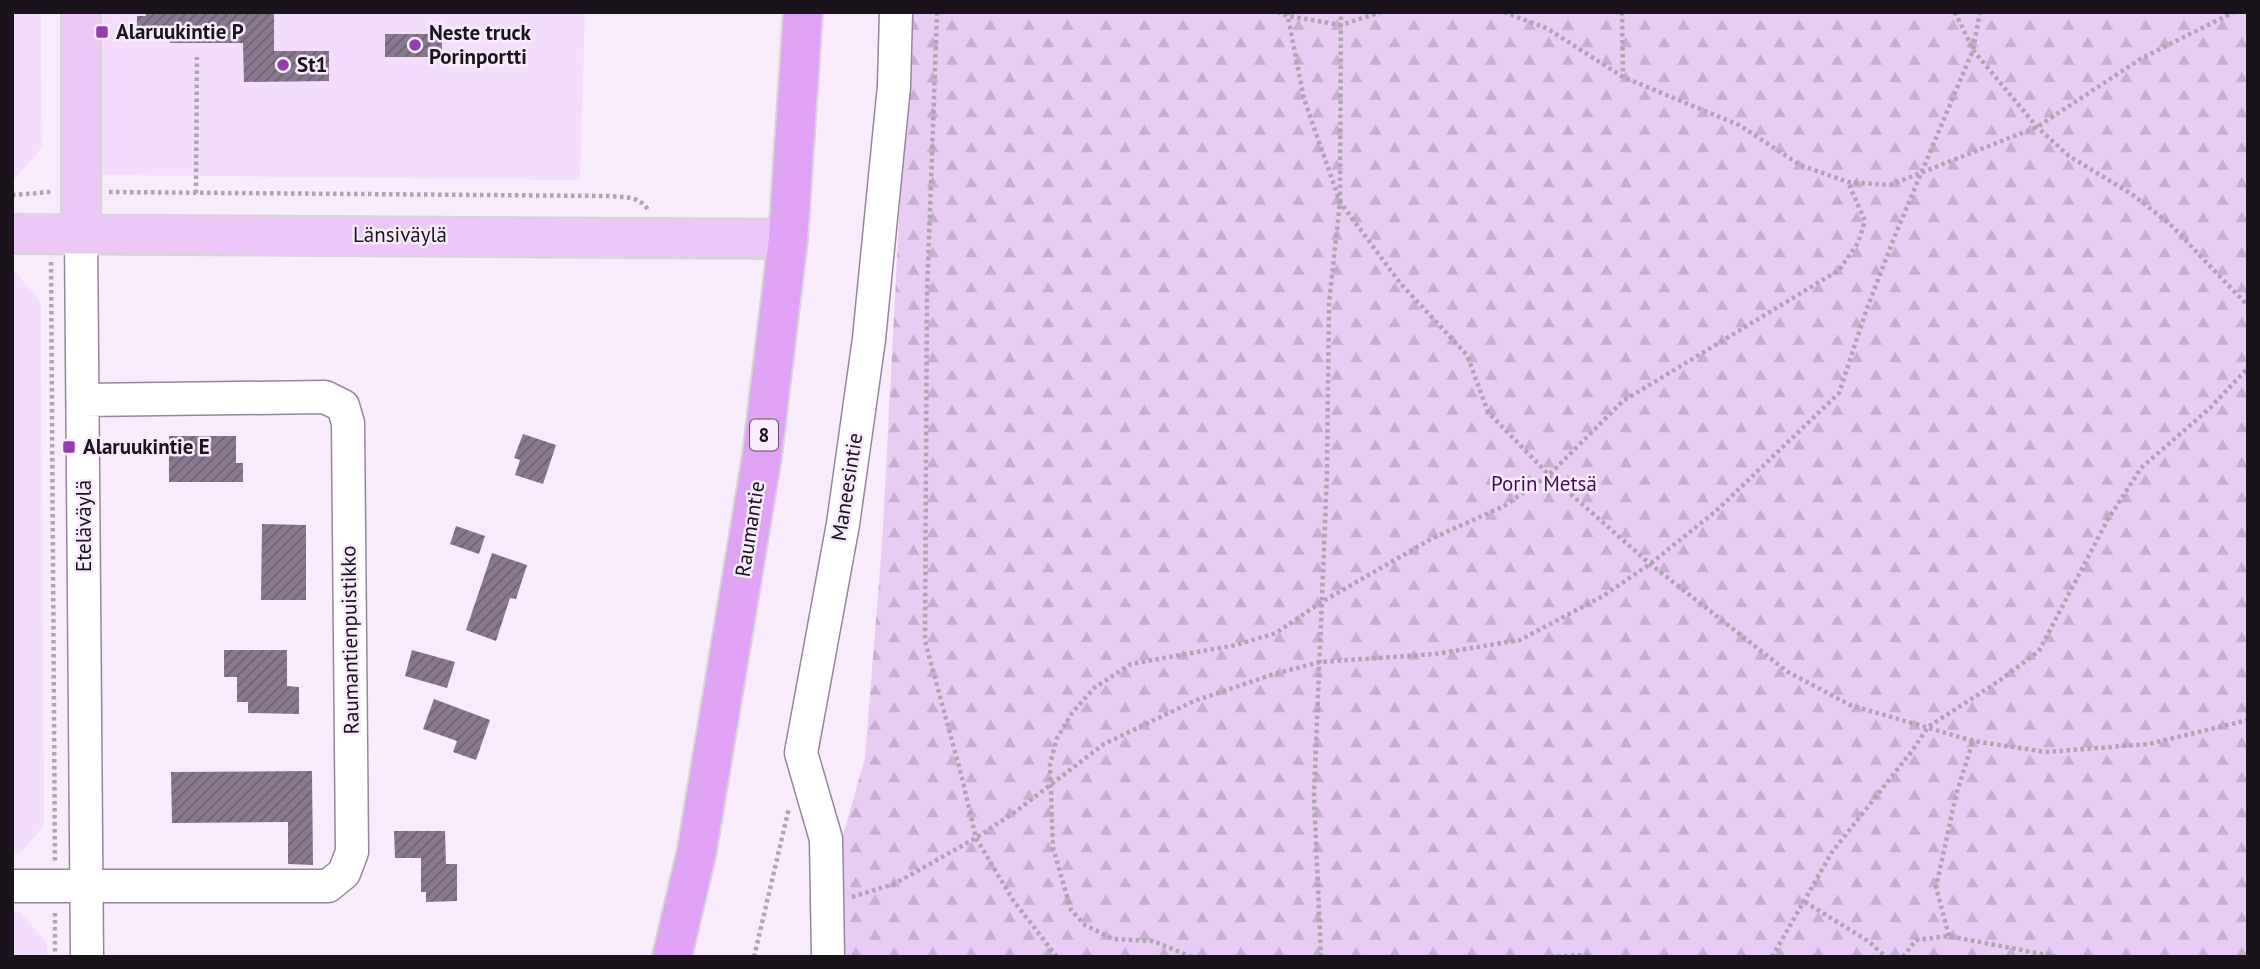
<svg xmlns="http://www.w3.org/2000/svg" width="2260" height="969" viewBox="0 0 2260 969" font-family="'PT Sans',sans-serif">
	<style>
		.built { fill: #f4dcfc }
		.forest { fill: url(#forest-firs) }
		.building { fill: url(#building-hatch) }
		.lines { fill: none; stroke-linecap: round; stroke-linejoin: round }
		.minor-casing { stroke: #97859d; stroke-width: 35 }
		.major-casing { stroke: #d6d5d6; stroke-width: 42 }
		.highway-casing { stroke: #d6d5d6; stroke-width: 42 }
		.path { stroke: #aea4b2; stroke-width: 4.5; stroke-dasharray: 3.5 3.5; stroke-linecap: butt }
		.minor { stroke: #fff; stroke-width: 32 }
		.major { stroke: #ecc7f8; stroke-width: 38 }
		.highway { stroke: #dfa2f4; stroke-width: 38 }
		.poi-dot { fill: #923eac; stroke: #f8ecfc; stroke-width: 2.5 }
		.labels { text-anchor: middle; stroke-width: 5; stroke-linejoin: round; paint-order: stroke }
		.shield { fill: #f8ecfc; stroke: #5d545f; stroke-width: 2 }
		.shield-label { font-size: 19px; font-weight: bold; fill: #1a131c }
		.poi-label { font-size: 21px; font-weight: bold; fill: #1a131c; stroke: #f8ecfc; text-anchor: start }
		.street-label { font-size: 21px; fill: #1a131c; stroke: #f8ecfc }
		.park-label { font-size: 21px; fill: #420d51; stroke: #f8ecfc }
	</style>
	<defs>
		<pattern id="forest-firs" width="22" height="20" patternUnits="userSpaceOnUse" patternTransform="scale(1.75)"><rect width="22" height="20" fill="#e9ccf3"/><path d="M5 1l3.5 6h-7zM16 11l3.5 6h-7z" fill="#c7aed0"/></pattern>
		<pattern id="building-hatch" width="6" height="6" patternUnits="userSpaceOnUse" patternTransform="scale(1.75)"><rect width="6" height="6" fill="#89788f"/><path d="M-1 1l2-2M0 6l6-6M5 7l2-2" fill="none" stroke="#6f6174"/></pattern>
	</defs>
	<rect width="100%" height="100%" fill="#f8ecfc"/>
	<path class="built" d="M 12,12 L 41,12 L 42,148 L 12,182 Z
		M 99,12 L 585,12 L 580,180 L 102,175 Z
		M 12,268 L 41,302 L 44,826 L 19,854 L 12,854 Z
		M 12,912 L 20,912 L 47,943 L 47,957 L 12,957 Z"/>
	<path class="forest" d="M 908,12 L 2248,12 L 2248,957 L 842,957 L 840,846 L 865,758 L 882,544 L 906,89 Z"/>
	<path class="building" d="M 146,12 L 274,12 L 274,51 L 329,51 L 329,81 L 244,82 L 243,43 L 170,43 L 170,37 L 137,37 L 137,16 L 146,16 Z
		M 385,34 L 442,34 L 442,57 L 385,57 Z
		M 523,434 L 556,445 L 543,484 L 515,475 L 520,460 L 514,458 Z
		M 169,436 L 236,436 L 236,463 L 243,463 L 243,482 L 169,482 Z
		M 262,524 L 306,525 L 306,600 L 261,600 Z
		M 456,526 L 485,536 L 479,554 L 450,544 Z
		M 492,553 L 527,565 L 516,599 L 510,598 L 496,641 L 466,630 Z
		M 224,650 L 287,650 L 287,686 L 299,687 L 299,714 L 248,713 L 248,702 L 237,702 L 237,677 L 224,677 Z
		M 412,650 L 455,662 L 447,688 L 405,676 Z
		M 434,699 L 490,720 L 476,760 L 453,752 L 457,741 L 423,729 Z
		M 312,771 L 313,865 L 288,864 L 288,822 L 172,823 L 171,772 Z
		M 394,831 L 445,831 L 446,864 L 457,864 L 457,901 L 426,902 L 426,892 L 421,892 L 421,858 L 395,858 Z"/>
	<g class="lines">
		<defs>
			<path id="minor" d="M 81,234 L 87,957
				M 12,886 L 328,886 L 344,873 L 352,852 L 348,423 L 343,406 L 325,397 L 83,400
				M 828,957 L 826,839 L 801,753 L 843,524 L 869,339 L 894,86 L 896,12"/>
			<path id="major" d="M 81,12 L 81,234
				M 12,234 L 788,239"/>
			<path id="highway" d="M 672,957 L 697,850 L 762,456 L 788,239 L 803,12"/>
		</defs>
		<use href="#minor" class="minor-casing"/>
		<use href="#major" class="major-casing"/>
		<use href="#highway" class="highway-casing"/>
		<path class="path" d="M 937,12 L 927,296 L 925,641 L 962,778 L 976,838 L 1013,900 L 1057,957
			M 1277,12 L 1288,16 L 1341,25 L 1381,12
			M 1287,12 L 1304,99 L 1340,202 L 1400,283 L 1467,355 L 1488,412 L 1549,475 L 1650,564 L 1788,672 L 1850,705 L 1973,741 L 2046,752 L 2149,744 L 2248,720
			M 1504,12 L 1548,29 L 1623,77 L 1739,125 L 1800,165 L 1848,182 L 1890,185 L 2037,127 L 2142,58 L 2234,12
			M 1622,12 L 1623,77
			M 1955,12 L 1973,50 L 2037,127 L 2069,156 L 2133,195 L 2170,224 L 2248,306
			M 109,192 L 608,196 C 623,197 640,196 648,210
			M 196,193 L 197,57
			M 12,195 L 51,192
			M 51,262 L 55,862
			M 852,897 L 894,884 L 976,838 L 1015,812 L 1104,744 L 1194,701 L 1274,674 L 1320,662 L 1436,654 L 1520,640 L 1603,596 L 1650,564 L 1716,511 L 1839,393 L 1866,311 L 1896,233 L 1973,50 L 1980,12
			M 1805,902 L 1868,941 L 1886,957
			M 55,913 L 55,957
			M 1949,936 L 1936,887 L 1956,795 L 1973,741
			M 754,957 L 789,808
			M 1192,957 L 1153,941 L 1113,939 L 1085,925 L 1071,910 L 1053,848 L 1050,764 L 1057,738 L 1072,713 L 1094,688 L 1131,664 L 1236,645 L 1276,633 L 1320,603 L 1431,539 L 1504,506 L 1549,475 L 1623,401 L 1839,270 L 1858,243 L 1865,221 L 1848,182
			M 1321,957 L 1314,795 L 1327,474 L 1329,303 L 1340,202 L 1341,12
			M 1550,957 L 1585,955 L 1592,957
			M 1772,957 L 1832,852 L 1912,751 L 1928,727 L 1999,681 L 2039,651 L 2108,519 L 2141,468 L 2210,408 L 2248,368
			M 1903,957 L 1916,940 L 1949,936 L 2057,957"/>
		<use href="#minor" class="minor"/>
		<use href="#major" class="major"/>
		<use href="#highway" class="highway"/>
	</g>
	<g class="poi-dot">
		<rect x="95" y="25" width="14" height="14" rx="3.5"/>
		<circle cx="415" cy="45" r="7"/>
		<circle cx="283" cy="65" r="7"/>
		<rect x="62" y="440" width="14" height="14" rx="3.5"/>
	</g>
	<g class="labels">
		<rect class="shield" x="750" y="419.5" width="28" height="31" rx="5"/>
		<g class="shield-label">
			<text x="764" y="442">8</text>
		</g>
		<g class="poi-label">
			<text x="116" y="39">Alaruukintie P</text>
			<text x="429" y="40">Neste truck<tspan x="429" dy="24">Porinportti</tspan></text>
			<text x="297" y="72">St1</text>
			<text x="83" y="454">Alaruukintie E</text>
		</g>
		<g class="street-label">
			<text x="400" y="242">Länsiväylä</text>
			<text transform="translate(847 487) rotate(-81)" y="7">Maneesintie</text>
			<text transform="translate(84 526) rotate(-90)" y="7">Eteläväylä</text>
			<text transform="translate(750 529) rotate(-81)" y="7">Raumantie</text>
			<text transform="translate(350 640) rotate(-91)" y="7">Raumantienpuistikko</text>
		</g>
		<g class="park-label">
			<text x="1544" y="491">Porin Metsä</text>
		</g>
	</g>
	<rect width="2260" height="969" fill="none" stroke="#1a131c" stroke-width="28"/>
</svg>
